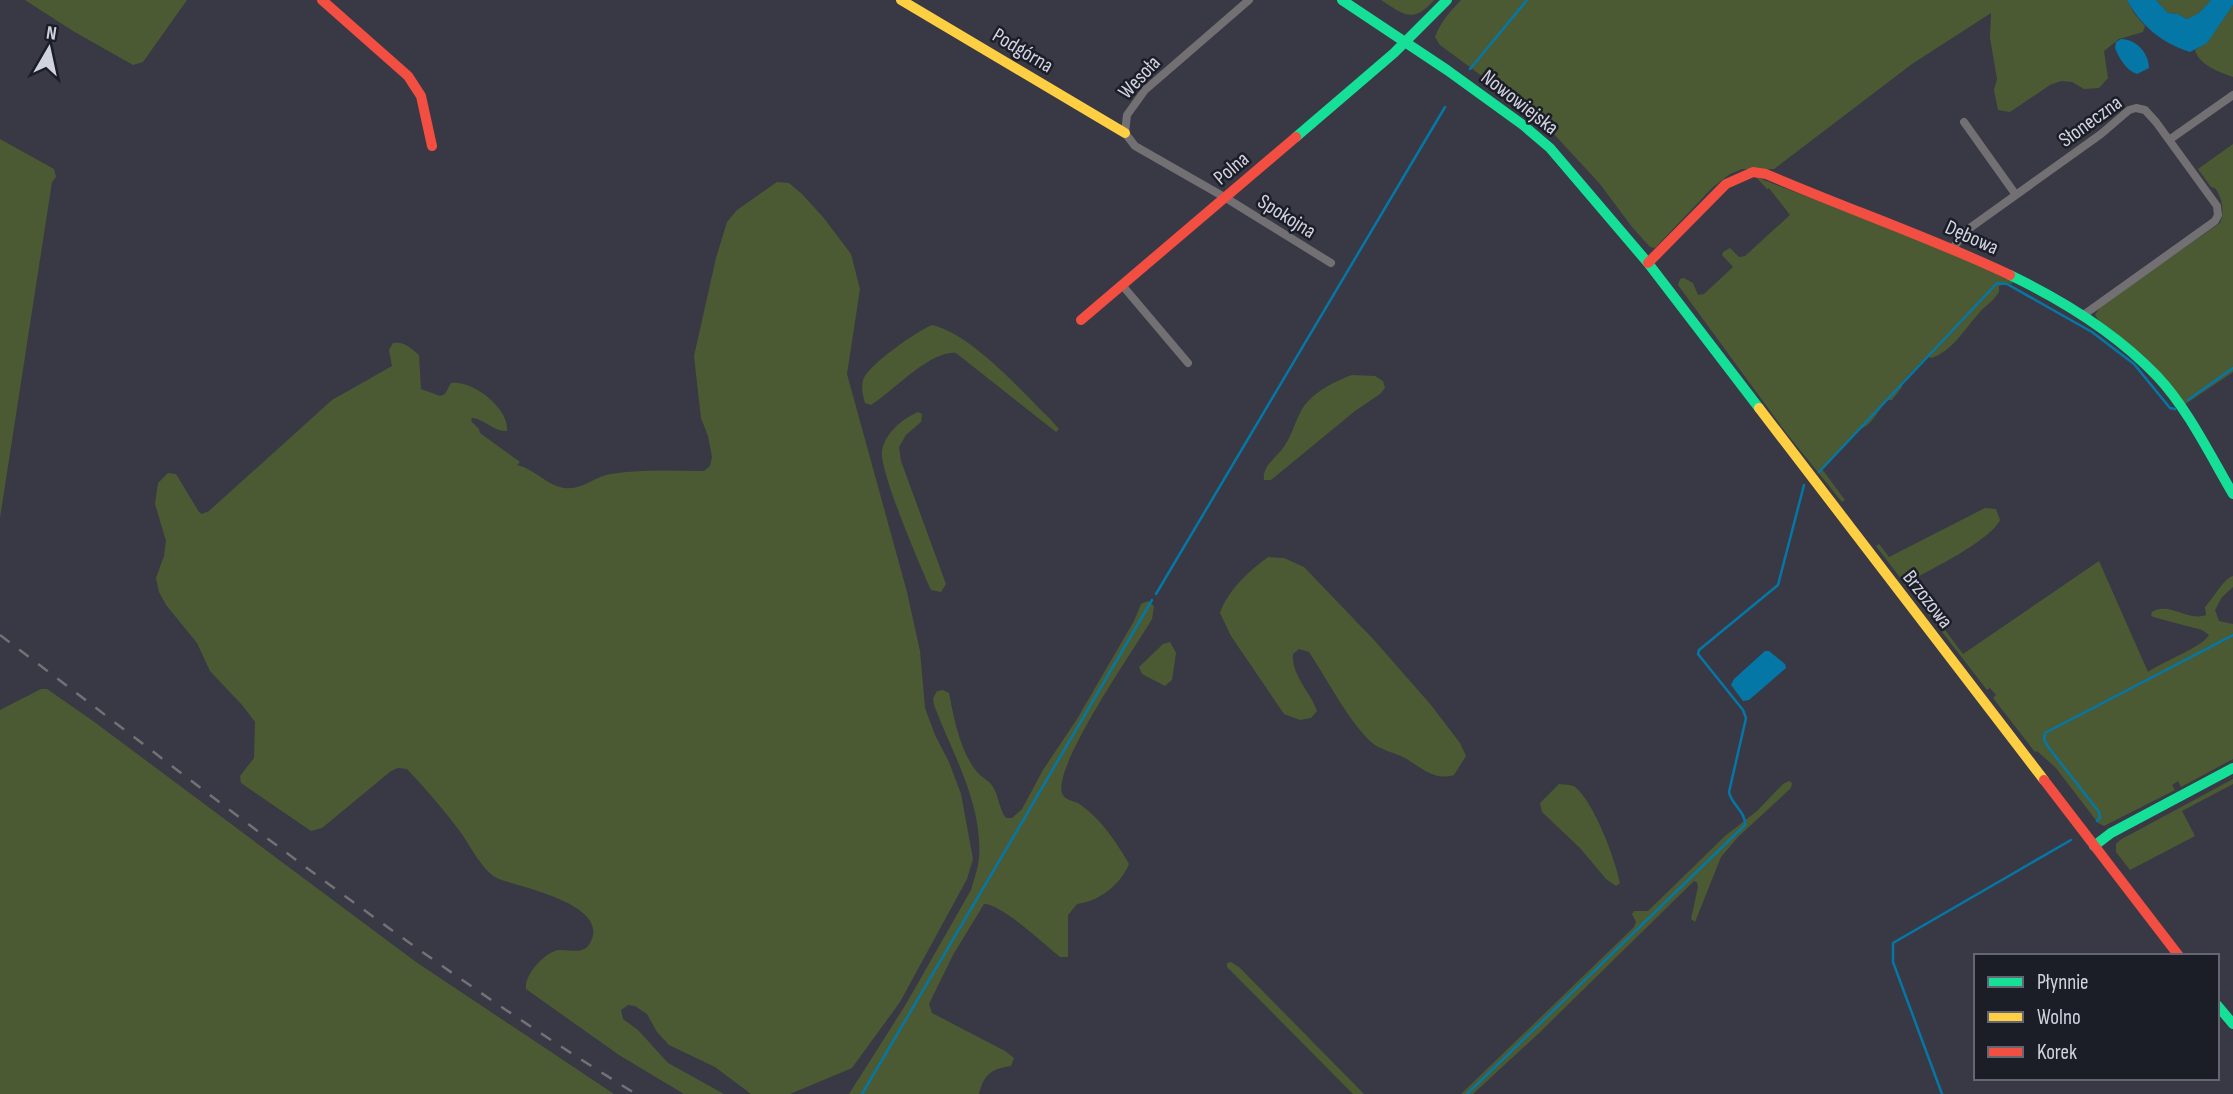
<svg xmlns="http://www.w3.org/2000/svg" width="2233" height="1094" viewBox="0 0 2233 1094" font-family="'Sofia Sans Condensed',sans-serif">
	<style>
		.green { fill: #4b5a33 }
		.water { fill: #0577a6 }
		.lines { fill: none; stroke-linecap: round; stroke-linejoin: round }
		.stream { stroke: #0577a6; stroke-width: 2.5 }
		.street { stroke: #727072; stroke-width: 8 }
		.fast { stroke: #16e098; stroke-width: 10 }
		.slow { stroke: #ffcf43; stroke-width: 10 }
		.jam { stroke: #f24e42; stroke-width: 10 }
		.rail { stroke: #727175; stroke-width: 2.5; stroke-dasharray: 12 12; stroke-linecap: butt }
		.labels { text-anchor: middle; stroke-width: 5; stroke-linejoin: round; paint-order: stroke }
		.street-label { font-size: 21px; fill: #d1d3e1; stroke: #1c1e27 }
	</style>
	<rect width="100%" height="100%" fill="#383945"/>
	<path class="green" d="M 25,0 L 187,0 L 143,62 L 133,65 L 73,31 Z
		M 1381,0 L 1434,0 C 1413,24 1404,15 1381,0 Z
		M 1461,0 L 2127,0 L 2134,13 L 2145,26 L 2143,32 L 2119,39 L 2104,51 L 2108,78 L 2099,88 L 2084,89 L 2072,82 L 2061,81 L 2050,85 L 2010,112 L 1998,110 L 1994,90 L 1997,79 L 1990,38 L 1991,13 L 1912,64 L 1774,169 L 1742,169 L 1730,174 L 1713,187 L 1655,248 L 1650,247 L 1632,227 L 1600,184 L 1540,119 L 1440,45 L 1435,37 C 1441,21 1450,12 1461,0 Z
		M 2156,0 L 2211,0 L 2199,13 L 2187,19 L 2178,14 L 2168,13 Z
		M 2233,5 L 2233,77 C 2219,72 2199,65 2195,50 L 2207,42 Z
		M 0,139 L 54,169 L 56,177 L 52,182 L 0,518 Z
		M 2233,144 L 2233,372 L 2184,405 L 2114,332 L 2099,321 L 2095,315 L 2100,307 L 2220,223 C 2225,210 2222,198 2215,188 L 2211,187 L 2198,169 Z
		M 1756,177 L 1933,245 L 2013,281 L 2012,284 L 2007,283 L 1999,286 C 1999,291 2000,291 1996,296 C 1992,302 1985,306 1980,312 C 1966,327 1952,352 1931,358 L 1927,356 L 1902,382 L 1902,387 L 1892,400 L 1887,400 C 1878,409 1874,424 1860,429 L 1822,469 L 1845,500 L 1842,502 L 1787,434 L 1678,285 L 1680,279 L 1684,278 L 1693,283 L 1698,295 L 1704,294 L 1733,267 L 1722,255 L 1723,252 L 1730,248 L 1739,257 L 1745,256 L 1790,215 L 1769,188 L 1767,189 Z
		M 777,182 L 789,183 L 802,194 L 823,217 L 851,254 L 860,289 L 847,374 L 907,592 L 920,651 L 925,708 L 935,735 L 949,762 L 961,794 L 973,859 L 967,879 L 900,1002 L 852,1068 L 790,1094 L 751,1094 L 715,1067 L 669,1045 L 657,1032 L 647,1014 L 635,1006 L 628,1005 L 621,1010 L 623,1019 L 638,1030 L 668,1063 L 724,1094 L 684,1094 L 619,1055 L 526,989 C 524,975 544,953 558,950 C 570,949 585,956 591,941 C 609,904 520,887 499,879 C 483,873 469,843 459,830 C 443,809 425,788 407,769 L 398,768 L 391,771 L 322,828 L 311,831 L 241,783 L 240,776 L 254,758 L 255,722 L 243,706 L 210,671 L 197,643 L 166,605 L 159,592 L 156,578 L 164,556 L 166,541 L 155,504 L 158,483 L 168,473 L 176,474 L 199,512 L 202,514 L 209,511 L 332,400 L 392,366 L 389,350 L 393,343 C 404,341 411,348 419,355 L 421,389 L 440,396 L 445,394 L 451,383 C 472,379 510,409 507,431 C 494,432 485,419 472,418 L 471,421 L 479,429 L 480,433 L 520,462 L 517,465 C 535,469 547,486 565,488 C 583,490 595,476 611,474 C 642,469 673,471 704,471 L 710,466 L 712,457 L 708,436 L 701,418 L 694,356 L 716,258 L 727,222 L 737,210 Z
		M 932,325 C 973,335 1020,390 1050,419 L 1059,429 L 1056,432 L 956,353 C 930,350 894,391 871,405 L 865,403 C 863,396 861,388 863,380 C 868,365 917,331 932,325 Z
		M 1352,375 L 1375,376 L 1383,381 L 1385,388 L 1380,394 L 1355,411 L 1271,480 L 1264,480 C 1262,466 1276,458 1283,448 C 1291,437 1294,425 1300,413 C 1309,394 1333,382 1352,375 Z
		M 918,412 L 922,414 L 921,422 L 906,435 L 899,447 L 901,461 L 946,584 L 941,592 L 931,590 C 921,568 879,470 882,451 C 885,433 902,419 918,412 Z
		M 1985,508 L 1996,509 L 2000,520 C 1991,540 1930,570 1910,581 L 1934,616 L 1931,618 L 1876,546 L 1879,544 L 1889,557 Z
		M 1268,557 L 1284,558 L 1304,567 L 1374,640 L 1431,705 L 1460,743 L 1466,756 L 1454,775 C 1434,781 1422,768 1405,758 C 1396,753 1384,751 1375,745 C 1352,728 1326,677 1309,652 L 1299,649 L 1293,654 C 1291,675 1310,691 1317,711 L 1311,718 L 1300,720 L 1284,714 L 1231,636 L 1220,613 C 1228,590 1249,571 1268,557 Z
		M 2099,561 L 2148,672 C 2162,662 2204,646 2209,635 L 2202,630 L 2153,617 L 2151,615 L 2152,612 C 2169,601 2188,622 2206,615 L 2205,607 C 2213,599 2224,578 2233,576 L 2233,587 L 2222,597 L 2215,610 L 2219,621 L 2233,624 L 2233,759 L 2181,787 L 2178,781 L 2172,785 L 2175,790 L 2104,826 L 2098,823 L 2056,768 L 2037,751 L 2035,752 L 1993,698 L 1996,695 L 1990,688 L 1987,690 L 1936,624 L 1939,622 L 1963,654 Z
		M 1148,601 L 1154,606 L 1152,619 C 1138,644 1048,772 1063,795 C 1066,801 1076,801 1081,805 C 1101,819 1117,843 1129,864 C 1120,885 1100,901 1077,904 L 1068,915 L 1068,957 L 1060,957 C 1044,944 1002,904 984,904 L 953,955 L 929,1004 L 932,1013 L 1005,1051 L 1014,1058 L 1011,1066 C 991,1069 984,1074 979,1094 L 849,1094 L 906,1004 L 971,890 C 974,879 978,869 979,858 C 983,804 952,753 934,705 L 933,698 L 937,691 L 943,690 L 949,693 C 954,719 960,751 977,772 C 982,778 989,780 993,787 C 999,797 999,809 1006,818 L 1012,818 L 1022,809 L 1043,770 L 1077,719 L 1134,621 L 1141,604 Z
		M 1170,642 L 1176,653 L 1172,680 L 1165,686 L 1142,674 L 1139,667 L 1163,644 Z
		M 41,689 L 47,689 L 93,721 L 416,962 L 614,1094 L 0,1094 L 0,710 Z
		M 2233,779 L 2233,784 L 2182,811 L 2195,836 L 2130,870 L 2116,852 L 2116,844 L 2120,840 Z
		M 1789,781 L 1792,783 L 1791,788 L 1738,837 L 1721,857 L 1695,922 L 1691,919 L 1698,887 L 1697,882 L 1694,881 L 1538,1034 L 1473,1094 L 1461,1094 L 1634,927 L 1636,922 L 1632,914 L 1634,911 L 1648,911 L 1725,836 L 1757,811 L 1783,784 Z
		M 1559,784 C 1564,785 1570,784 1575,787 C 1594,802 1615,859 1620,883 L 1616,886 L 1606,879 L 1580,848 L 1542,812 L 1540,803 Z
		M 1231,962 L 1239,967 L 1364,1094 L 1353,1094 L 1227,967 L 1227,963 Z"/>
	<path class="water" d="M 2127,0 L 2156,0 L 2168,13 L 2178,14 L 2187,19 L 2199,13 L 2211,0 L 2233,0 L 2233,5 L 2207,43 L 2190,52 C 2162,43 2141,26 2127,0 Z
		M 2121,39 C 2136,39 2149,53 2149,68 L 2137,74 C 2126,70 2119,58 2115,48 L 2116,42 Z
		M 1765,651 L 1769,651 L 1785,664 L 1786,668 L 1749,700 L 1743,701 L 1731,685 L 1734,679 Z"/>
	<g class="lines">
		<path class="stream" d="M 1470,69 L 1527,0
			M 2188,400 L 2233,368
			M 1819,472 L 1997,283 L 2007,284 L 2092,332 L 2134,364 L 2170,408 L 2175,409
			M 1156,594 L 1445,107
			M 1029,810 L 1152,600
			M 2097,821 L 2100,818 L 2099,812 L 2049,748 L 2044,740 L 2045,733 L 2233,635
			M 862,1094 L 1028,812
			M 1467,1094 L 1745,825 C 1746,812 1731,804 1729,792 L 1746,718 L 1743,710 L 1698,654 L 1699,650 L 1778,585 L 1804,485
			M 1942,1094 L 1893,962 L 1893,943 L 2071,840"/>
		<path class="street" d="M 1249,0 L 1145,90 L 1127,115 L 1125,133 L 1135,146 L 1226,198 L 1331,263
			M 1964,122 L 2016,195
			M 2169,140 L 2233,95
			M 1953,248 L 1967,230 L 2101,134 L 2129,110 L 2136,108 L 2145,110 L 2156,122 L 2217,206 L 2218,215 L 2215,221 L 2082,316
			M 1122,285 L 1188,363"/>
		<path class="fast" d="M 1342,0 L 1447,70 L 1523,125 L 1550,148 L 1648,263 L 1759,408
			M 1296,137 L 1394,53 L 1447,0
			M 2010,275 C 2062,300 2117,334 2157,376 C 2188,409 2210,455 2233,494
			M 2094,846 L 2111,833 L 2233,768
			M 2217,1005 L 2233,1024"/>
		<path class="slow" d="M 901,0 L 1125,133
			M 1759,408 L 2044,780"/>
		<path class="jam" d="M 322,0 L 408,76 L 421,96 L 432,146
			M 1648,263 L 1726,184 L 1753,172 L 1766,174 C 1847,209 1930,237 2010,275
			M 1081,320 L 1296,137
			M 2044,780 L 2179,956"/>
		<path class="rail" d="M 0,635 C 208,792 413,957 636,1094"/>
	</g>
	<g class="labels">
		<g class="street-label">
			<text transform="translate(1023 50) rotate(31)" y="7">Podgórna</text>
			<text transform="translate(1139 77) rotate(-47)" y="7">Wesoła</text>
			<text transform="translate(1520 102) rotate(38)" y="7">Nowowiejska</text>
			<text transform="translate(2090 121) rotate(-36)" y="7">Słoneczna</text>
			<text transform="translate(1231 168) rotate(-40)" y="7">Polna</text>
			<text transform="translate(1287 216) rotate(32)" y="7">Spokojna</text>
			<text transform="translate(1972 237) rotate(24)" y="7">Dębowa</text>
			<text transform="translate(1928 599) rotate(52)" y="7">Brzozowa</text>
		</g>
	</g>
	<rect x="1974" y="954" width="245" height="126" fill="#1c1e27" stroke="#646671" stroke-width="2"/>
	<rect x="1988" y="977" width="35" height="10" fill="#16e098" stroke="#646671" stroke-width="2"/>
	<text x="2037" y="989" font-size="21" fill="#d1d3e1">Płynnie</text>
	<rect x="1988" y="1012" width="35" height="10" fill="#ffcf43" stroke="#646671" stroke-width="2"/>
	<text x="2037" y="1024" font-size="21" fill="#d1d3e1">Wolno</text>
	<rect x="1988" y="1047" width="35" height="10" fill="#f24e42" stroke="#646671" stroke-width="2"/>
	<text x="2037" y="1059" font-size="21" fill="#d1d3e1">Korek</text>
	<g transform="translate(49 49) rotate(9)" stroke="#1c1e27" stroke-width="5" paint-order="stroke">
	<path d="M0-5L12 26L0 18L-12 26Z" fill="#d1d3e1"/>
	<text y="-10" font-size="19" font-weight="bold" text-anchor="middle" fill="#d1d3e1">N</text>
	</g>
</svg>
